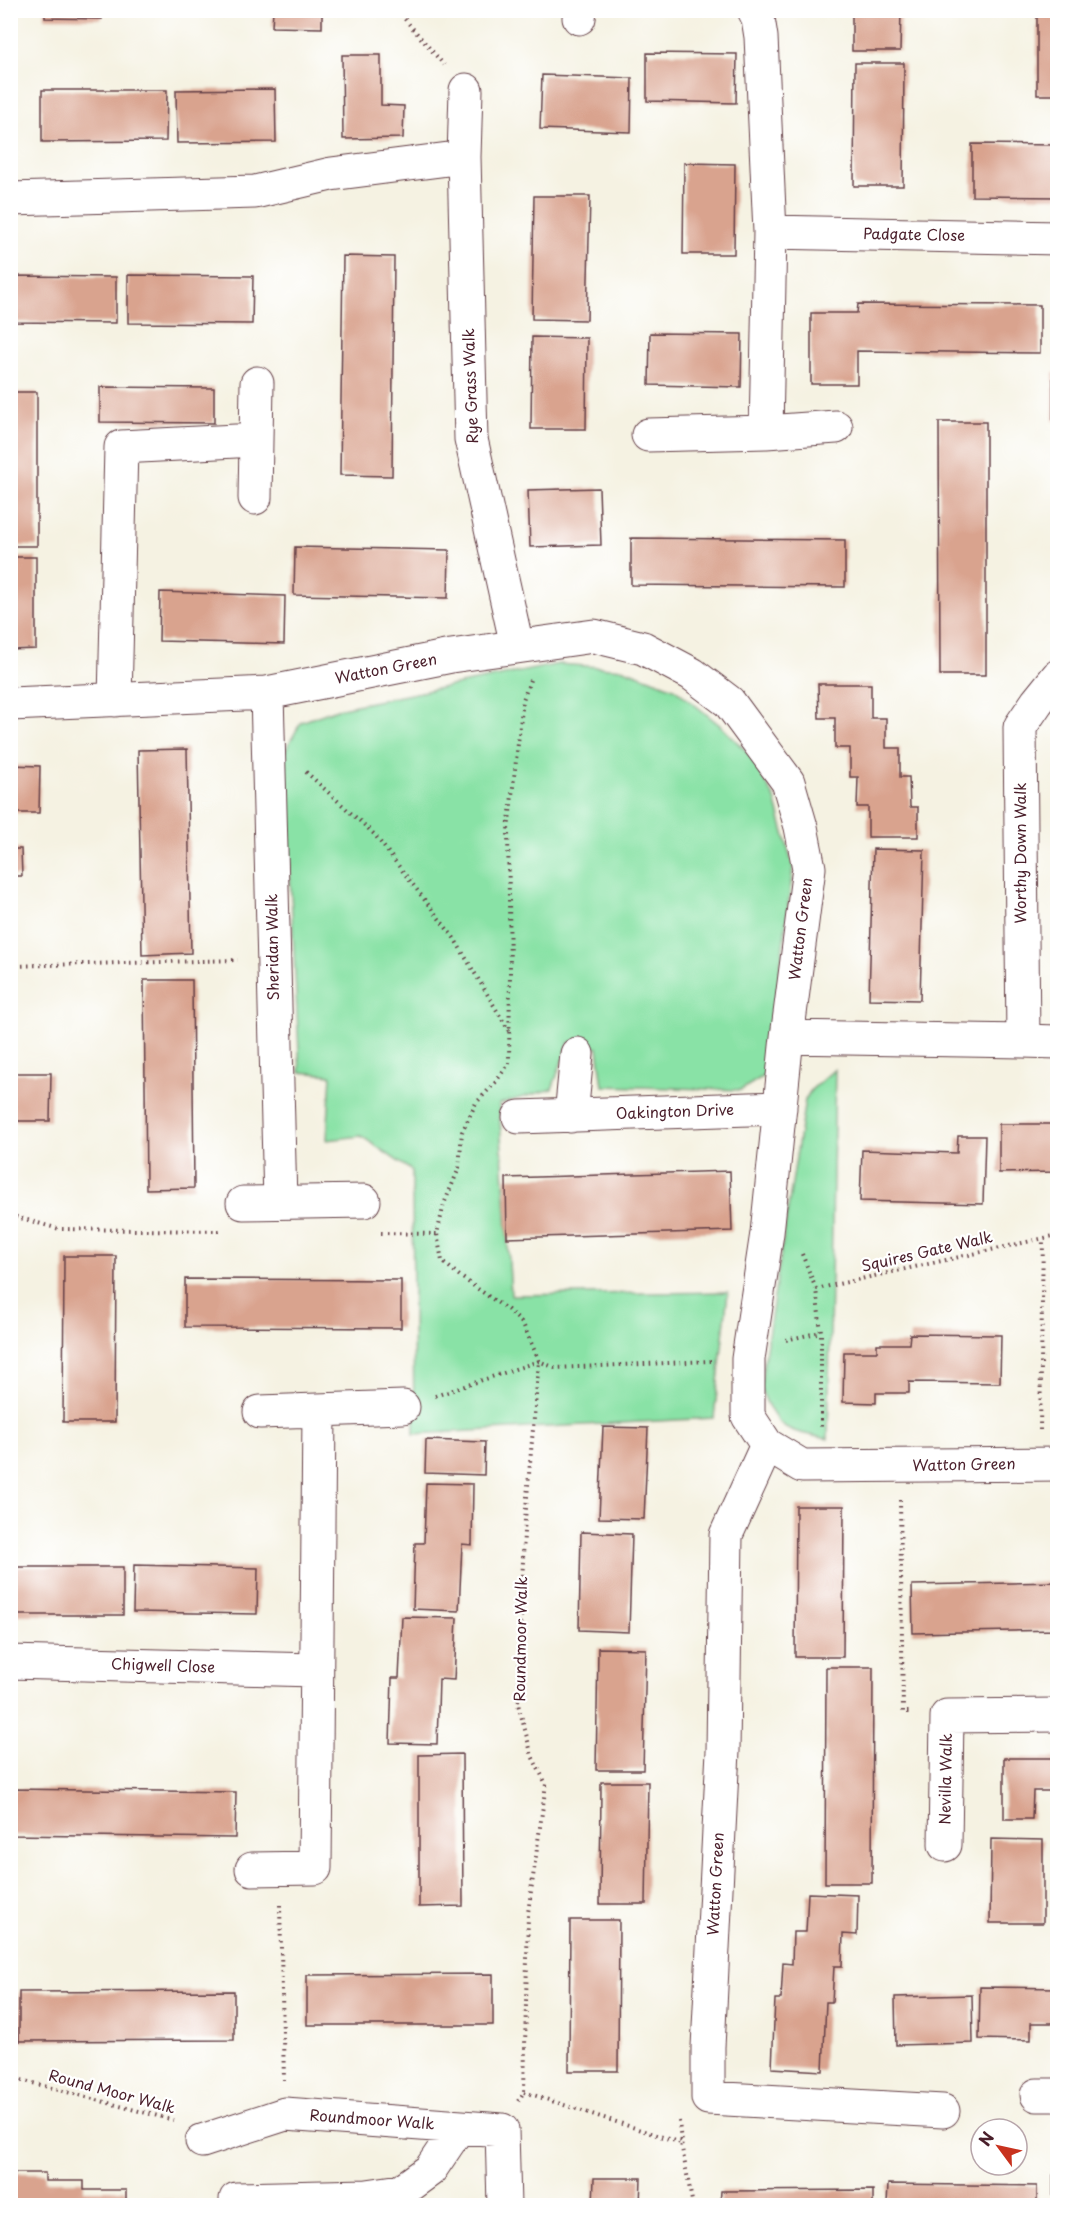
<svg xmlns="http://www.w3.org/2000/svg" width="1068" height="2216" viewBox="0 0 1068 2216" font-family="'Playpen Sans',sans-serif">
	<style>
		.green { fill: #89e2a6; stroke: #6a8068; stroke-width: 1.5 }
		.building { fill: #d9a38e }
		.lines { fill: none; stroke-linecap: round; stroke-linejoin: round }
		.minor-casing { stroke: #643f46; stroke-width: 35 }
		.path { stroke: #643f46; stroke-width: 4; stroke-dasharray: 1.5 4.5; stroke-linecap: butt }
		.minor { stroke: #fff; stroke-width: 33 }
		.labels { text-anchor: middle; stroke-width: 4.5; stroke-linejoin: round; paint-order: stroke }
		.street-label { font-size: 15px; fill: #4a1f2b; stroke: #fff }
	</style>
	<rect width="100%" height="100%" fill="#fff"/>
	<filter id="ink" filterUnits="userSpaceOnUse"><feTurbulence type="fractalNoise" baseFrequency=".0167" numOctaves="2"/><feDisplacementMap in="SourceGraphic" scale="12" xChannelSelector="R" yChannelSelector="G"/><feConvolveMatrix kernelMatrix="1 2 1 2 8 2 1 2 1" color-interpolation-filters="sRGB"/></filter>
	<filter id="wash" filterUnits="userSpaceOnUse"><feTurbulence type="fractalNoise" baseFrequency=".008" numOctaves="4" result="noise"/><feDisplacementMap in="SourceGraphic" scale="24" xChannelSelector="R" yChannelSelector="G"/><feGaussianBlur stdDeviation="1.35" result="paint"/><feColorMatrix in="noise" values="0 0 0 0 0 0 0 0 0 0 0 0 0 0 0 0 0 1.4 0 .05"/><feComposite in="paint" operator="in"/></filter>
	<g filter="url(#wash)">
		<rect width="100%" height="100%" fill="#f5f2e2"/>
		<path class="green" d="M 559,664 L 624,669 L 674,688 L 721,726 L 750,755 L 775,799 L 793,867 L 767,1074 L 741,1090 L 603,1086 L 598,1048 L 569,1042 L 552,1089 L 499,1104 L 511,1295 L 728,1292 L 714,1418 L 414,1434 L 412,1171 L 361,1136 L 327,1140 L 331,1075 L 300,1072 L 284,753 L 301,722 L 337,709 Z
			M 835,1069 L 828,1439 C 784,1430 777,1430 760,1387 L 805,1100 L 811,1090 Z"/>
		<g id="blocks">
			<path class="building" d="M 45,10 L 102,10 L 102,19 L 45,18 Z
				M 273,10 L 322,10 L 322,28 L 272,27 Z
				M 852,10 L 901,10 L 900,51 L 852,51 Z
				M 1037,10 L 1058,10 L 1058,95 L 1037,95 Z
				M 647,53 L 737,54 L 736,103 L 647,101 Z
				M 342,55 L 381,55 L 381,105 L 404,106 L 403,138 L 343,139 Z
				M 855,63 L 904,63 L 903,186 L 854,186 Z
				M 542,75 L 632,78 L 631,132 L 540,129 Z
				M 275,89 L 276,142 L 177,143 L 176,90 Z
				M 42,90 L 167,90 L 166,141 L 42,142 Z
				M 972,144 L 1058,145 L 1058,197 L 972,196 Z
				M 684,163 L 735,164 L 734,254 L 683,254 Z
				M 534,196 L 590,196 L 587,320 L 532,319 Z
				M 343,256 L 394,257 L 392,476 L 340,475 Z
				M 128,275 L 253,276 L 252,324 L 128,323 Z
				M 10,276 L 116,277 L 116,323 L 10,322 Z
				M 858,304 L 1040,305 L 1040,353 L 857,351 L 857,384 L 811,384 L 811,313 L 857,313 Z
				M 650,333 L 742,334 L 741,387 L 649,385 Z
				M 532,337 L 587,338 L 586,429 L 531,429 Z
				M 1053,373 L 1058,373 L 1058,421 L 1053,421 Z
				M 100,387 L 214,388 L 214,423 L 100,422 Z
				M 10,392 L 37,392 L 37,546 L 10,546 Z
				M 939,422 L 986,422 L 986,675 L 940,675 Z
				M 599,488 L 601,545 L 530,547 L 528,490 Z
				M 631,538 L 845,540 L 845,587 L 631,585 Z
				M 295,547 L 449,550 L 448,598 L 294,595 Z
				M 10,557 L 36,557 L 36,649 L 10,650 Z
				M 160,592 L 285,596 L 284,644 L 159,641 Z
				M 818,684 L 871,684 L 871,718 L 886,718 L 886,748 L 900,748 L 900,777 L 909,777 L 910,807 L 918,807 L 918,837 L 868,837 L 868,807 L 857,807 L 858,777 L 850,777 L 850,748 L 835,748 L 835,718 L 819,718 Z
				M 187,749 L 191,953 L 142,955 L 138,750 Z
				M 10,765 L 40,766 L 39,813 L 10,813 Z
				M 10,849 L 21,849 L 22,876 L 10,876 Z
				M 873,849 L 924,850 L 920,1000 L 869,999 Z
				M 144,980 L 192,980 L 194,1188 L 146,1189 Z
				M 10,1073 L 51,1073 L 50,1121 L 10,1121 Z
				M 999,1124 L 1058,1124 L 1058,1172 L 999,1173 Z
				M 958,1136 L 985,1136 L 983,1204 L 860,1201 L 862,1150 L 957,1153 Z
				M 730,1171 L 732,1231 L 507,1238 L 506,1178 Z
				M 64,1256 L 116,1256 L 115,1422 L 63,1422 Z
				M 185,1279 L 401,1280 L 401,1328 L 185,1327 Z
				M 910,1334 L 1001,1335 L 1000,1383 L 909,1382 L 909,1393 L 876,1393 L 876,1403 L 843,1402 L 844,1352 L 877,1352 L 877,1344 L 909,1344 Z
				M 603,1427 L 648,1428 L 644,1519 L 599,1518 Z
				M 426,1440 L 485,1442 L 484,1475 L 425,1473 Z
				M 426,1483 L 473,1484 L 472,1545 L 462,1544 L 459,1611 L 413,1609 L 415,1543 L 424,1543 Z
				M 796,1506 L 844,1506 L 843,1657 L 795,1657 Z
				M 581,1532 L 632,1534 L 629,1632 L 579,1630 Z
				M 134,1565 L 258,1568 L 257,1614 L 133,1612 Z
				M 10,1567 L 123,1567 L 123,1615 L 10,1615 Z
				M 1058,1582 L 1058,1630 L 913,1633 L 912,1585 Z
				M 402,1617 L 457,1618 L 454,1680 L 439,1679 L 437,1744 L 390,1743 L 392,1678 L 399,1678 Z
				M 598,1648 L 646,1649 L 643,1770 L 596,1770 Z
				M 826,1667 L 873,1667 L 872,1883 L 825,1883 Z
				M 462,1754 L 463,1906 L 419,1907 L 419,1755 Z
				M 1004,1758 L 1058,1758 L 1058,1791 L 1033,1791 L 1032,1819 L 1004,1819 Z
				M 601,1782 L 648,1782 L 646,1904 L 600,1904 Z
				M 10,1789 L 236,1792 L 235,1838 L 10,1835 Z
				M 991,1839 L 1043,1840 L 1043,1923 L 990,1923 Z
				M 808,1893 L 858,1895 L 857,1935 L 843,1934 L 842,1966 L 834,1966 L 832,2002 L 826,2002 L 823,2071 L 772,2068 L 775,1999 L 781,1999 L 783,1963 L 792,1964 L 793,1932 L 806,1932 Z
				M 570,1920 L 619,1920 L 618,2071 L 569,2071 Z
				M 493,1974 L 493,2025 L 307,2025 L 307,1975 Z
				M 980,1987 L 1058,1988 L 1058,2023 L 1031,2023 L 1031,2040 L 979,2039 Z
				M 234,1991 L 234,2040 L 19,2041 L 19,1992 Z
				M 972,1995 L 973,2043 L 896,2045 L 895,1997 Z
				M 10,2173 L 45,2173 L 45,2181 L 84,2181 L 84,2190 L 126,2190 L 126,2200 L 172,2200 L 172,2205 L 10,2205 Z
				M 1053,2175 L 1058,2175 L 1058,2205 L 1053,2205 Z
				M 594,2178 L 641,2178 L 640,2205 L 593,2205 Z
				M 888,2184 L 1037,2186 L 1037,2205 L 887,2205 Z
				M 873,2190 L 873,2205 L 720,2205 L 721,2191 Z"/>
		</g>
	</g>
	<g filter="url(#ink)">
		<use href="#blocks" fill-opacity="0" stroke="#643f46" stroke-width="1.5"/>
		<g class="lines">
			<defs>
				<path id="minor" d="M 754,10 L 758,18 L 761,37 L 770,232 L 766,432
					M 579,18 L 580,10
					M 466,90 L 464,157 L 471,439 L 517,646
					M 10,199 L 255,192 L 331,174 L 464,157
					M 770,232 L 1058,238
					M 648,435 L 766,432 L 836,427
					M 255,498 L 257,383
					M 267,693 L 280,1202
					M 115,700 L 121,447 L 255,440
					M 10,704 L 267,693 L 451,656 L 594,636 L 643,648 L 692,674 L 729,702 L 788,782 L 801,827 L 809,868 L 787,1037 L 767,1233 L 748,1359 L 748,1416 L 767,1445 L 802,1466 L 1058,1464
					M 787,1037 L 1023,1041 L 1020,727 L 1037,702 L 1058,676
					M 1023,1041 L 1058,1042
					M 571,1116 L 577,1054
					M 519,1117 L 780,1108
					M 243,1203 L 364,1201
					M 260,1412 L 403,1407
					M 767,1445 L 726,1535 L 723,1751 L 708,2047 L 708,2098 L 943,2111
					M 10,1662 L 315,1670
					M 945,1845 L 947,1716 L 1058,1715
					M 252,1869 L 315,1868 L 319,1411
					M 1037,2095 L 1058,2095
					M 202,2141 L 285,2114 L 502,2130 L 504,2206
					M 236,2199 L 367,2196 L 401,2191 L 430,2170 L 459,2127"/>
			</defs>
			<use href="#minor" class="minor-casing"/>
			<path class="path" d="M 397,10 L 444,65
				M 530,680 L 523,700 L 508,830 L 510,971 L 509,1063 L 495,1083 L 476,1103 L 462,1132 L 459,1168 L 444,1204 L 437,1234 L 442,1261 L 461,1277 L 508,1310 L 523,1324 L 539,1361 L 555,1368 L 711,1361
				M 306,772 L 374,834 L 454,938 L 509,1031
				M 10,966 L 238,960
				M 10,1215 L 59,1229 L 220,1231
				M 381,1233 L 437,1234
				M 802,1254 L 816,1289 L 821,1332 L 821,1429
				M 816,1289 L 1058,1235
				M 786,1340 L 821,1332
				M 435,1396 L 539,1361
				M 1040,1430 L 1043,1238
				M 900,1500 L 903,1712 L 912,1712
				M 280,1905 L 284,2080
				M 10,2077 L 173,2120
				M 524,2092 L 681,2143
				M 518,2101 L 524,2092 L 528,1913 L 546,1784 L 532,1756 L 518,1704 L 524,1531 L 539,1361
				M 679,2121 L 681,2143 L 693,2206"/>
			<use href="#minor" class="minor"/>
		</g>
	</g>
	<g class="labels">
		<g class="street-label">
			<text transform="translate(914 235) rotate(1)" y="5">Padgate Close</text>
			<text transform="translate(471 386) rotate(-92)" y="5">Rye Grass Walk</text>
			<text transform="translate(386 669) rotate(-11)" y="5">Watton Green</text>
			<text transform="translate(1021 853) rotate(-90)" y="5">Worthy Down Walk</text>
			<text transform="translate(801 929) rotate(-83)" y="5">Watton Green</text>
			<text transform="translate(273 947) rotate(-91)" y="5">Sheridan Walk</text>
			<text transform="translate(675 1112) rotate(-2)" y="5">Oakington Drive</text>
			<text transform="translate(927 1252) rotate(-13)" y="5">Squires Gate Walk</text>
			<text transform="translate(964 1465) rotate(-1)" y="5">Watton Green</text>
			<text transform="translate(521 1639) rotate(-89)" y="5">Roundmoor Walk</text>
			<text transform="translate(163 1666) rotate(2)" y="5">Chigwell Close</text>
			<text transform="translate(946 1779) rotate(-89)" y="5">Nevilla Walk</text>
			<text transform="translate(716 1884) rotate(-87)" y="5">Watton Green</text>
			<text transform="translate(112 2092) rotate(15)" y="5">Round Moor Walk</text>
			<text transform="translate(372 2120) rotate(4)" y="5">Roundmoor Walk</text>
		</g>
	</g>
	<rect width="1068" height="2216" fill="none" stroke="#fff" stroke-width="36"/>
	<g transform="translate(999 2147) rotate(303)"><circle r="28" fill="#ffffff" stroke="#b7a5aa" stroke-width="1.5"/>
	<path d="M0-4.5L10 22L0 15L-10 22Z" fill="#c8321e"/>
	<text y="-9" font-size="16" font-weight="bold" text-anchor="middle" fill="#4a1f2b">N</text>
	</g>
</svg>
